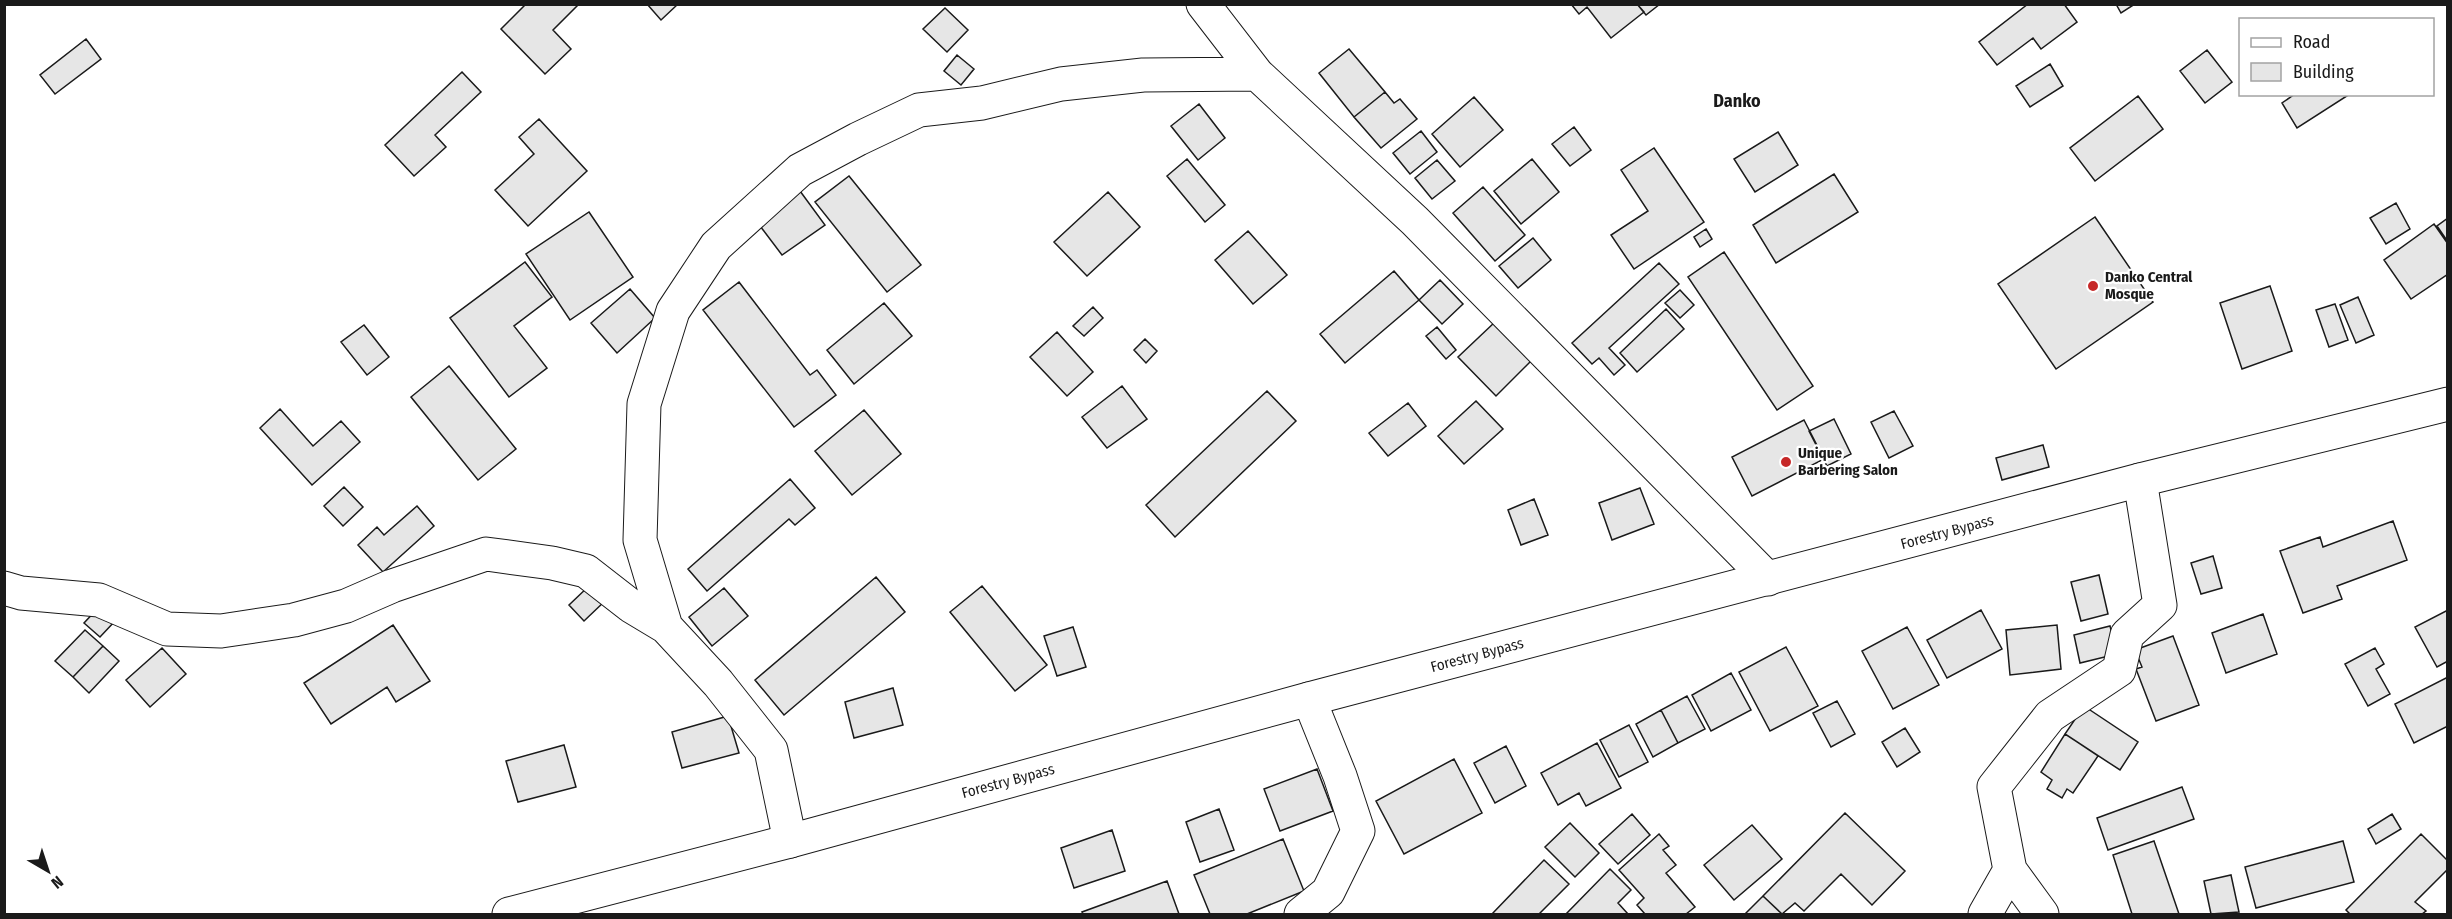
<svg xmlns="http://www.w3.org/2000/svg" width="2452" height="919" viewBox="0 0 2452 919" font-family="'Fira Sans Condensed',sans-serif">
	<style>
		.building { fill: #e6e6e6; stroke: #1a1a1a; stroke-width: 1.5 }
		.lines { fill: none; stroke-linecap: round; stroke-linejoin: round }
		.minor-casing { stroke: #1a1a1a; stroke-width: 35 }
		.tertiary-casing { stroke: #1a1a1a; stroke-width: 35 }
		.minor { stroke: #fff; stroke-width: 33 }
		.tertiary { stroke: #fff; stroke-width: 33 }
		.poi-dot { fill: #c62828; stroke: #fff; stroke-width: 2 }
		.labels { text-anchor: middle; stroke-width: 4.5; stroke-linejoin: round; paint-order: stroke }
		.poi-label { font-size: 15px; font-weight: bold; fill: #1a1a1a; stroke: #fff; text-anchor: start }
		.street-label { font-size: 15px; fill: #1a1a1a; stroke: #fff }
		.quarter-label { font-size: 18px; font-weight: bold; fill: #1a1a1a; stroke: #fff }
	</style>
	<rect width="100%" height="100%" fill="#fff"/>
	<path class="building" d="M 526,4 L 579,4 L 553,30 L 571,49 L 545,74 L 501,29 Z
		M 647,4 L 678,4 L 661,20 Z
		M 1571,4 L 1637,4 L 1644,12 L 1611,38 L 1587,7 L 1579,14 Z
		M 1637,4 L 1660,4 L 1646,15 Z
		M 2028,4 L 2064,4 L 2077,22 L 2041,49 L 2033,38 L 1997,65 L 1979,42 Z
		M 2116,4 L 2135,4 L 2121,13 Z
		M 945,8 L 968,30 L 947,52 L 923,29 Z
		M 86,39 L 101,59 L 55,94 L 40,75 Z
		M 1349,49 L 1385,92 L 1354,117 L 1319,73 Z
		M 2207,50 L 2232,82 L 2205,103 L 2180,71 Z
		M 957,55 L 974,69 L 961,85 L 944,71 Z
		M 2050,64 L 2063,86 L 2030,107 L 2016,86 Z
		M 462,72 L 481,92 L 435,135 L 446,147 L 414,176 L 385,145 Z
		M 1385,92 L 1394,103 L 1400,99 L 1417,119 L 1381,148 L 1354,117 Z
		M 2295,94 L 2350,94 L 2297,128 L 2282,103 Z
		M 2138,96 L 2163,129 L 2095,181 L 2070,148 Z
		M 1474,97 L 1503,130 L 1460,167 L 1432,134 Z
		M 1199,104 L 1225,138 L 1198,160 L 1171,126 Z
		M 539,119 L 587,171 L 528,226 L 495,190 L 534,154 L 519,137 Z
		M 1574,127 L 1591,150 L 1570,166 L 1552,144 Z
		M 1421,131 L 1437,152 L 1410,174 L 1393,153 Z
		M 1778,132 L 1798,165 L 1755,192 L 1734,159 Z
		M 1654,148 L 1704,222 L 1634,269 L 1611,235 L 1648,211 L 1621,170 Z
		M 1187,159 L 1225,205 L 1205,222 L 1167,176 Z
		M 1532,159 L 1559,192 L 1521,224 L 1494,191 Z
		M 1437,160 L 1455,181 L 1432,199 L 1415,178 Z
		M 1834,174 L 1858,212 L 1776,263 L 1753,225 Z
		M 849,176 L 921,265 L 887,292 L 815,202 Z
		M 1483,187 L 1525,235 L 1495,261 L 1453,213 Z
		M 800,191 L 825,225 L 782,255 L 757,222 Z
		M 1108,192 L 1140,227 L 1087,276 L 1054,242 Z
		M 2396,203 L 2410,229 L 2386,244 L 2370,218 Z
		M 589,212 L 633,277 L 570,320 L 526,254 Z
		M 2095,217 L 2153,302 L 2056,369 L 1998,284 Z
		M 2448,218 L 2448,242 L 2437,226 Z
		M 2434,224 L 2448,244 L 2448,274 L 2411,299 L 2384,260 Z
		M 1706,229 L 1712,239 L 1700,247 L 1694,237 Z
		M 1248,231 L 1287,275 L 1253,304 L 1215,260 Z
		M 1533,238 L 1551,260 L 1518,288 L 1499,266 Z
		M 1724,252 L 1813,386 L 1777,410 L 1688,277 Z
		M 525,262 L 552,297 L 514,326 L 547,368 L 509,397 L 450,318 Z
		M 1659,263 L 1679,284 L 1609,348 L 1625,365 L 1614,375 L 1599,358 L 1592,364 L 1572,343 Z
		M 1394,271 L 1419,300 L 1345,363 L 1320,334 Z
		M 1440,280 L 1463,304 L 1442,324 L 1419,300 Z
		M 739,282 L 810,375 L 817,370 L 836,395 L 794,427 L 703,310 Z
		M 2270,286 L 2292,351 L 2242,369 L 2220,303 Z
		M 630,289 L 655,318 L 617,353 L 591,323 Z
		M 1680,290 L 1694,305 L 1680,318 L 1665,303 Z
		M 2358,297 L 2374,335 L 2356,343 L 2340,305 Z
		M 884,303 L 912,336 L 854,384 L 827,350 Z
		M 2335,304 L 2348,340 L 2329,347 L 2316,310 Z
		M 1093,307 L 1103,318 L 1084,336 L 1073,326 Z
		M 1666,309 L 1684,329 L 1637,372 L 1620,353 Z
		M 1496,321 L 1533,359 L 1496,396 L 1458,357 Z
		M 364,325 L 389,357 L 367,375 L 341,342 Z
		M 1437,327 L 1456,350 L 1446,359 L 1426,336 Z
		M 1057,332 L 1093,372 L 1067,396 L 1030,357 Z
		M 1145,339 L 1157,351 L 1146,363 L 1134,350 Z
		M 449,366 L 516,449 L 478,480 L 411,397 Z
		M 1122,386 L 1147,419 L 1107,448 L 1082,417 Z
		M 1267,391 L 1296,421 L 1175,537 L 1146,505 Z
		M 1476,401 L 1503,429 L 1464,464 L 1438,436 Z
		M 1408,403 L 1426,426 L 1388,456 L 1369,433 Z
		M 280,409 L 313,446 L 341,421 L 360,442 L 312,485 L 260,428 Z
		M 864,410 L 901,454 L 852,495 L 815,451 Z
		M 1894,411 L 1913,446 L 1889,458 L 1871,422 Z
		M 1834,419 L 1851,454 L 1827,466 L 1809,431 Z
		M 1804,420 L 1824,459 L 1752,496 L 1732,457 Z
		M 2043,445 L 2049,467 L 2002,480 L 1996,458 Z
		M 790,479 L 815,508 L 795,525 L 789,519 L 707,591 L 688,569 Z
		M 344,487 L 363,507 L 343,526 L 324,506 Z
		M 1640,488 L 1654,524 L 1612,540 L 1599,503 Z
		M 1534,499 L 1548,535 L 1521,545 L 1508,510 Z
		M 417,506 L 434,526 L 383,572 L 358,545 L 377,527 L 384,535 Z
		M 2393,521 L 2407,560 L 2337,586 L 2342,599 L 2303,613 L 2280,551 L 2320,537 L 2323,547 Z
		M 2213,556 L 2222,588 L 2201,594 L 2191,563 Z
		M 2099,575 L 2108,614 L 2081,621 L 2071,582 Z
		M 876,577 L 905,612 L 784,715 L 755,680 Z
		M 591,584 L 606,600 L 584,621 L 569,605 Z
		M 982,586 L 1047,665 L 1015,691 L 950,612 Z
		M 724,588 L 748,616 L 712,646 L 689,617 Z
		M 99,607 L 115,621 L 100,637 L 84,623 Z
		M 1981,610 L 2002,649 L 1947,678 L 1927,640 Z
		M 2448,610 L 2448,661 L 2437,667 L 2415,627 Z
		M 2263,614 L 2277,654 L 2226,673 L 2212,633 Z
		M 393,625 L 430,681 L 396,702 L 387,687 L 331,724 L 304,683 Z
		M 2057,625 L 2061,669 L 2010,675 L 2006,630 Z
		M 2110,626 L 2117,654 L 2080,663 L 2074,635 Z
		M 1073,627 L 1086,667 L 1057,676 L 1044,636 Z
		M 1907,627 L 1939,685 L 1893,709 L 1862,651 Z
		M 85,630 L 103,646 L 73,677 L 55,661 Z
		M 2173,636 L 2199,705 L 2156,721 L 2136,669 L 2142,667 L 2135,650 Z
		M 103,646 L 119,661 L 89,693 L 73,677 Z
		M 1786,647 L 1818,706 L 1770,731 L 1739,672 Z
		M 162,648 L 186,674 L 150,707 L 126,680 Z
		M 2375,648 L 2384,664 L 2376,669 L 2390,694 L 2368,706 L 2345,664 Z
		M 1731,673 L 1751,710 L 1711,731 L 1692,695 Z
		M 2448,677 L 2448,726 L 2414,743 L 2395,704 Z
		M 893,688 L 903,725 L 854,738 L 845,702 Z
		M 1687,696 L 1705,729 L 1678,743 L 1661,710 Z
		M 1837,701 L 1855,734 L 1831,747 L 1813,713 Z
		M 2084,706 L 2138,742 L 2120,770 L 2065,734 Z
		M 1661,710 L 1678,743 L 1653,757 L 1636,724 Z
		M 728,716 L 739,753 L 682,768 L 672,732 Z
		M 1629,725 L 1648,762 L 1619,777 L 1600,740 Z
		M 1905,728 L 1920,752 L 1897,767 L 1882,742 Z
		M 2065,734 L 2098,756 L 2073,793 L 2067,789 L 2062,798 L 2047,789 L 2052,780 L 2041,772 Z
		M 1597,743 L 1621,788 L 1586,806 L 1579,793 L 1558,805 L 1541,773 Z
		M 564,745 L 576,787 L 518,802 L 506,761 Z
		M 1506,746 L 1526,786 L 1495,803 L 1474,763 Z
		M 1454,759 L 1482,813 L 1404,854 L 1376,801 Z
		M 1317,769 L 1333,811 L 1280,831 L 1264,789 Z
		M 2182,787 L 2194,819 L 2108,850 L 2097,818 Z
		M 1219,809 L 1234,850 L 1200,862 L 1186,822 Z
		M 1845,813 L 1905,871 L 1872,905 L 1841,874 L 1804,911 L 1795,903 L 1782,914 L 1763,896 Z
		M 1632,814 L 1650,835 L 1618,864 L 1599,844 Z
		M 2392,814 L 2401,829 L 2376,844 L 2368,829 Z
		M 1570,823 L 1599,853 L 1575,877 L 1545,847 Z
		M 1752,825 L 1782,859 L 1734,900 L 1704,865 Z
		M 1112,830 L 1125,871 L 1074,888 L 1061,848 Z
		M 1659,834 L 1669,846 L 1663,850 L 1676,865 L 1666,873 L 1695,907 L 1686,914 L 1645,914 L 1637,905 L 1644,898 L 1619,870 Z
		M 2421,834 L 2448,861 L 2448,869 L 2415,902 L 2426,911 L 2422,914 L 2350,914 L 2346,910 Z
		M 1283,839 L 1304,891 L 1247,914 L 1210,914 L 1194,875 Z
		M 2154,841 L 2179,914 L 2132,914 L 2113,855 Z
		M 2343,841 L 2354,882 L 2256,908 L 2245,867 Z
		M 1544,860 L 1569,884 L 1539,914 L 1492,914 Z
		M 1610,869 L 1631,890 L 1618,903 L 1628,914 L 1566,914 Z
		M 2231,875 L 2239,912 L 2211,914 L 2204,881 Z
		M 1167,881 L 1179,914 L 1083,914 L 1082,912 Z
		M 1763,896 L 1782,914 L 1745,914 Z"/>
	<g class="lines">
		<defs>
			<path id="minor" d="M 1203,4 L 1257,74 L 1415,221 L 1768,579
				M 4,588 L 21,593 L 99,600 L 167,629 L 221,631 L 294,620 L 346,606 L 392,586 L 486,554 L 552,563 L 586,571 L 631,606 L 666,627 L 718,683 L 771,750 L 790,841
				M 666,627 L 640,540 L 644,404 L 673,311 L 716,246 L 800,170 L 858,139 L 919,110 L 982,103 L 1061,84 L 1143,75 L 1257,74
				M 1301,914 L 1328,892 L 1358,831 L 1340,776 L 1309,699
				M 1985,914 L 2010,870
				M 2042,914 L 2010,870 L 1994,787 L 2050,716 L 2119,670 L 2127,635 L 2160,605 L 2140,480"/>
			<path id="tertiary" d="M 509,914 L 790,841 L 1309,699 L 2140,480 L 2448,404"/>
		</defs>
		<use href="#minor" class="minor-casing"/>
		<use href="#tertiary" class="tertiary-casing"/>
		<use href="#minor" class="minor"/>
		<use href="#tertiary" class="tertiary"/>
	</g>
	<g class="poi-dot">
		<circle cx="2093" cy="286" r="6"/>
		<circle cx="1786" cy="462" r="6"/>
	</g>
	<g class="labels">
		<g class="poi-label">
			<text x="2105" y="282">Danko Central<tspan x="2105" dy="17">Mosque</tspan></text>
			<text x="1798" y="458">Unique<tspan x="1798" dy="17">Barbering Salon</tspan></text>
		</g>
		<g class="street-label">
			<text transform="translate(1947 532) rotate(-15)" y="5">Forestry Bypass</text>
			<text transform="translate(1477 655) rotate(-15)" y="5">Forestry Bypass</text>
			<text transform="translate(1008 781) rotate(-15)" y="5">Forestry Bypass</text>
		</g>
		<g class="quarter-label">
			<text x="1737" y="107">Danko</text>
		</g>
	</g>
	<rect width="2452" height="919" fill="none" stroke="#1a1a1a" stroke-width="12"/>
	<rect x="2239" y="18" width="195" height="78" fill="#ffffff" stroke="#a3a3a3" stroke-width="1.5"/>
	<rect x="2251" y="38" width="30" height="9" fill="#ffffff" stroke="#a3a3a3" stroke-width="1.5"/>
	<text x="2293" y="48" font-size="18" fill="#1a1a1a">Road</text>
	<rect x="2251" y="63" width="30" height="18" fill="#e6e6e6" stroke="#a3a3a3" stroke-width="1.5"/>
	<text x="2293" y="78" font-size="18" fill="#1a1a1a">Building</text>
	<g transform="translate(48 871) rotate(141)" stroke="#ffffff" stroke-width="4.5" paint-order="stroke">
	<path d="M0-4.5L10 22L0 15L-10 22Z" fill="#1a1a1a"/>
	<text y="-9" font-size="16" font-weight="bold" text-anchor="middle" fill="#1a1a1a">N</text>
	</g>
</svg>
